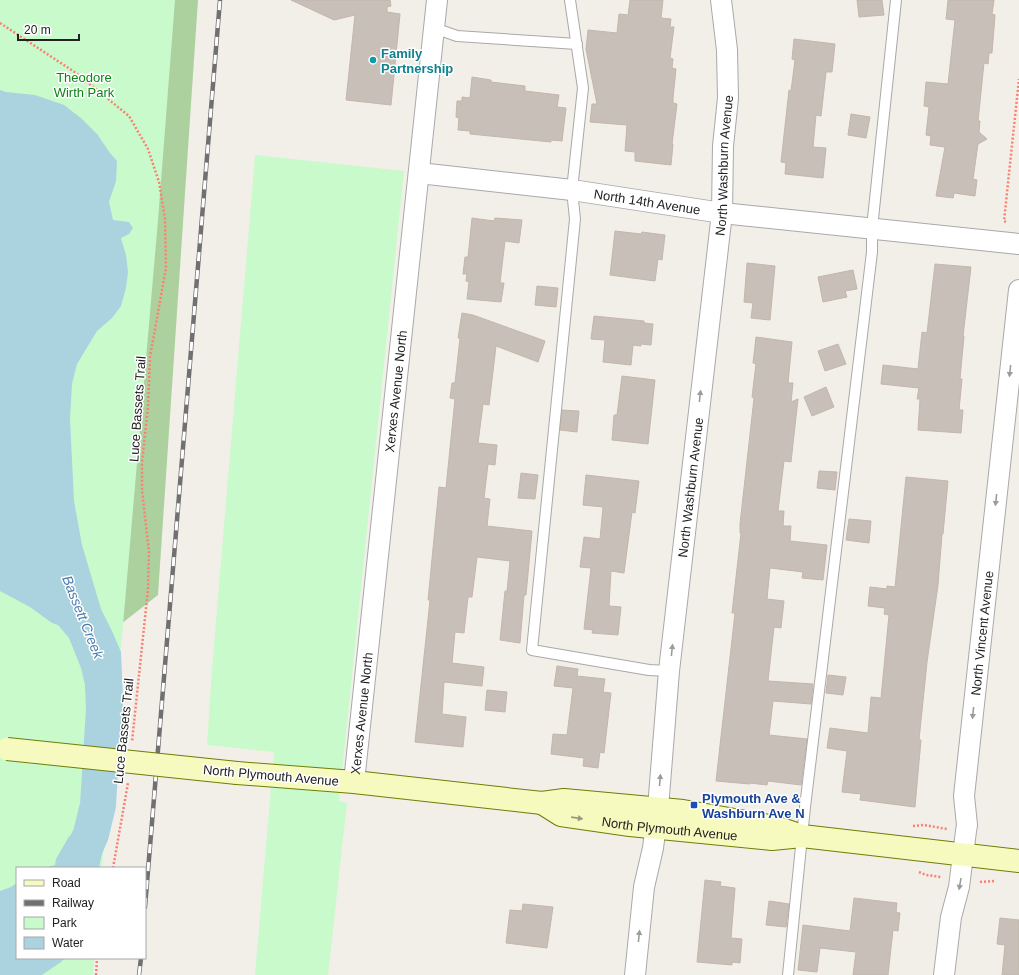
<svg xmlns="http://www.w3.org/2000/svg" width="1019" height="975" viewBox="0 0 1019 975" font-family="Helvetica,sans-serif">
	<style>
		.forest { fill: #add19e }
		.park { fill: #c8facc }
		.water { fill: #aad3df }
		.pier { fill: #f2efe9 }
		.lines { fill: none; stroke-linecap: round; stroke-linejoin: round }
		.river { stroke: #aad3df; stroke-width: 36 }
		.building { fill: #c7bfb8; stroke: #c4b6ab }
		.lane-casing { stroke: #a9a9a9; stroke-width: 12 }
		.street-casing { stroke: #a9a9a9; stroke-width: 22 }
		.secondary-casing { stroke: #707d05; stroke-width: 24 }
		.path { stroke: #fa8072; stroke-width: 2.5; stroke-dasharray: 2 2; stroke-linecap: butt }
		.lane { stroke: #fff; stroke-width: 10 }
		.street { stroke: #fff; stroke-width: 20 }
		.secondary { stroke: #f7fabf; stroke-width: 22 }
		.rail-casing { stroke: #707070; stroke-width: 4.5 }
		.rail { stroke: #fff; stroke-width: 3; stroke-dasharray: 9; stroke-linecap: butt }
		.secondary-bridge-casing { stroke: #707d05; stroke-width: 24; stroke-linecap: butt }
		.secondary-bridge { stroke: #f7fabf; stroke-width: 22 }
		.oneway { fill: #9c9c9c }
		.oneway2 { fill: #979978 }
		.culture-dot { fill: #0f9aa8; stroke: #fff; stroke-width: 1.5 }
		.transit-dot { fill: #1a4fb4; stroke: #fff; stroke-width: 1.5 }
		.labels { text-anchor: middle; stroke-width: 3; stroke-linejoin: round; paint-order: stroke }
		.culture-label { font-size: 13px; font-weight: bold; fill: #0d838f; stroke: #fff; text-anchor: start }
		.park-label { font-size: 13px; fill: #0c8416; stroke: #fff }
		.street-label { font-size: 13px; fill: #222; stroke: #fff }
		.transit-label { font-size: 13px; font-weight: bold; fill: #164399; stroke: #fff; text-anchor: start }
		.water-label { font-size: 14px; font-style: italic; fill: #4a7aab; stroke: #fff }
	</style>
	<rect width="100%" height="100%" fill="#f2efe9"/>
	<path class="forest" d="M 0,0 L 198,0 L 158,595 L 112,631 L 0,30 Z"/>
	<path class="park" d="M 0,0 L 175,0 L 158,220 L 102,868 L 17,868 L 17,958 L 94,958 L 93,975 L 0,975 Z
		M 255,155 L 404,171 L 339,801 L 347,803 L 328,975 L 255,975 L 274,752 L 207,745 L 212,669 Z"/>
	<path class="water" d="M 0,90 L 6,92 L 35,95 L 64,105 L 82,119 L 97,134 L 110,153 L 117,161 L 116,181 L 109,202 L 113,220 L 129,222 L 133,228 L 129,234 L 121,238 L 126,255 L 128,272 L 126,288 L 121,306 L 112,318 L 97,331 L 77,364 L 72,384 L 70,419 L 74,501 L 82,545 L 101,609 L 112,631 L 121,652 L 123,697 L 122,736 L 88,733 L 87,705 L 85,685 L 81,668 L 69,638 L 58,625 L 52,623 L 30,607 L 0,591 Z
		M 88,782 L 113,785 L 110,814 L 99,868 L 44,868 L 55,865 L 56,859 L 68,838 L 80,824 L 81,813 L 89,795 Z
		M 17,883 L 17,958 L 65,958 L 61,962 L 42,975 L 0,975 L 0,891 L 11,887 Z"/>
	<path class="pier" d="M 86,732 L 124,736 L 122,738 L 88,734 Z"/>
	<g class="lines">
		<path class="river" d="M 76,868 L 91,834 L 98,805 L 104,709 L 103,685"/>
	</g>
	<path class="building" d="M 291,0 L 390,0 L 391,6 L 387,7 L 387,12 L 400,14 L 391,105 L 346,100 L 355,15 L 334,20 Z
		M 630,0 L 663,0 L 661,18 L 671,19 L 670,27 L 674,27 L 670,58 L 673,59 L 672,68 L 676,69 L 673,98 L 673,103 L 677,104 L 672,144 L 673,144 L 671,165 L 635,161 L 635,152 L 625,151 L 627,125 L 590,122 L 592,104 L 597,104 L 586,49 L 588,30 L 617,33 L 619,14 L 628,15 Z
		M 857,0 L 882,0 L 884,15 L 859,17 Z
		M 948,0 L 994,0 L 992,14 L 995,15 L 992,53 L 989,53 L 988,64 L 984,63 L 978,121 L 980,121 L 979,132 L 987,139 L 978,144 L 973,179 L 977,180 L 975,196 L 954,193 L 953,198 L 936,196 L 945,147 L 930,145 L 931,136 L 926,135 L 929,107 L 924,106 L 926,82 L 948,84 L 955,20 L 946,19 Z
		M 794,39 L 835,44 L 832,72 L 826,72 L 821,116 L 816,115 L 813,147 L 826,148 L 823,178 L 785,174 L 786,163 L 781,162 L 789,90 L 791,91 L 795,60 L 792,59 Z
		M 472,77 L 491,80 L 491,82 L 525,86 L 525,91 L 559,95 L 557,107 L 566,108 L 562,141 L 551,140 L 551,142 L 470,134 L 470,131 L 458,130 L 459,118 L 456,117 L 457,101 L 462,101 L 462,97 L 470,98 Z
		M 851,114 L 870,117 L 866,138 L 848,135 Z
		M 472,218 L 494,221 L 495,218 L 522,220 L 519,243 L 505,241 L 500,283 L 504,283 L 501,302 L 467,299 L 469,282 L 466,281 L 467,274 L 463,274 L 465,257 L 468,257 Z
		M 615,231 L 641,234 L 642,232 L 665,235 L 662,260 L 658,259 L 655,281 L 610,275 Z
		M 747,263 L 775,266 L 770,320 L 751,318 L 753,303 L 744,302 Z
		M 935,264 L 971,267 L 963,336 L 964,336 L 960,379 L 962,379 L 959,410 L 963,410 L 961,433 L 918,430 L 920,399 L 917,399 L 919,388 L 881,384 L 883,365 L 918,369 L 922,332 L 927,333 Z
		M 853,270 L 857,289 L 845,291 L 847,297 L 823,302 L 818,277 Z
		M 537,286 L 558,288 L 556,307 L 535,305 Z
		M 462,313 L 473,315 L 545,341 L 538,362 L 496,346 L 489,405 L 483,404 L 478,443 L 497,445 L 495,465 L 488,464 L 484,498 L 490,499 L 487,526 L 532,531 L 526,595 L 524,595 L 520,643 L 500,640 L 505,591 L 507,591 L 510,561 L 477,557 L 472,597 L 468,597 L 464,633 L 455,632 L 452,663 L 484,667 L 482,686 L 444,682 L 442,714 L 466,717 L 463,747 L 415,742 L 430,600 L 428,600 L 439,487 L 446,488 L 455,399 L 450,398 L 452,383 L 455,383 L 460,338 L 458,338 Z
		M 594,316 L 644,321 L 644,323 L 653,324 L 651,345 L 641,344 L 641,346 L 633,345 L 631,365 L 603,362 L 605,340 L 591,339 Z
		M 756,337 L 792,342 L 788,383 L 793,383 L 791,402 L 798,399 L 791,462 L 784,461 L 778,511 L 784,511 L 783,526 L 791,526 L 790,541 L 827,545 L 823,580 L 802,578 L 803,572 L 770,568 L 767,599 L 784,601 L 781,628 L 774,627 L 768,681 L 813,684 L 811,704 L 773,701 L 769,735 L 807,739 L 801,785 L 768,781 L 767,785 L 750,783 L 750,784 L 716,781 L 735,613 L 732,613 L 741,533 L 740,533 L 740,524 L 754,398 L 752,397 L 756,364 L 753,363 Z
		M 838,344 L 846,364 L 825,371 L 818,351 Z
		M 622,376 L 655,380 L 648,444 L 612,440 L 614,415 L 617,415 Z
		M 826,387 L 834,407 L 812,416 L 804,397 Z
		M 562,410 L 579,411 L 577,432 L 560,430 Z
		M 819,471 L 837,472 L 835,490 L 817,488 Z
		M 521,473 L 538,475 L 535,499 L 518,498 Z
		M 586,475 L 639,481 L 635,513 L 632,512 L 624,573 L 611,571 L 609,606 L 621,607 L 618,635 L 592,633 L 593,630 L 584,629 L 591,568 L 580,567 L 584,537 L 600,539 L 603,507 L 583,505 Z
		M 906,477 L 948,481 L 943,534 L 942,534 L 938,585 L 927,662 L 919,740 L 921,740 L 915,807 L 860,800 L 861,794 L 842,792 L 847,751 L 827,748 L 830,728 L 868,733 L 871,697 L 881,698 L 889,615 L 884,614 L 885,608 L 868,606 L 870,587 L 887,589 L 887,586 L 895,587 Z
		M 849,519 L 871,521 L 869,543 L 846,540 Z
		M 557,666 L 578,669 L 577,676 L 605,679 L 603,692 L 611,693 L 604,753 L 600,752 L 598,768 L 583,766 L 584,758 L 551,754 L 553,734 L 567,735 L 573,688 L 554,686 Z
		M 828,675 L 846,677 L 843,695 L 826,693 Z
		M 487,690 L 507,692 L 505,712 L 485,710 Z
		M 705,880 L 721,882 L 720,886 L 735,888 L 731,938 L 742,939 L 740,963 L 732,962 L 732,965 L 697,962 Z
		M 854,898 L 897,903 L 896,912 L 900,913 L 898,931 L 893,930 L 888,975 L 853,975 L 856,952 L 820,948 L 817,972 L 798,970 L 803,925 L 850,931 Z
		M 769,901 L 789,904 L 786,927 L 766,925 Z
		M 523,904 L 553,907 L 547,948 L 506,943 L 510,910 L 522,911 Z
		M 1000,918 L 1019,920 L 1019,975 L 1002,975 L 1005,945 L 997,944 Z"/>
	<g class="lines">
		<defs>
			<path id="lane" d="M 570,0 L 583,88 L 572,190 L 575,219 L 532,650 L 649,670 L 669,671
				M 434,28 L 457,36 L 577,44
				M 788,975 L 805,807 L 872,252 L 872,228 L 896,0"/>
			<g id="street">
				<path id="s1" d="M 419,173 L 572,190 L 722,213 L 1019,244"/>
				<path id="s2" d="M 354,782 L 437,0"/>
				<path id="s3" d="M 635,975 L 644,887 L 653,848 L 658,808 L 669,671 L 722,213 L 723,146 L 728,98 L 727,50 L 721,0"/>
				<path id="s4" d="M 944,975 L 951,917 L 959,887 L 966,831 L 967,825 L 964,796 L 1019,290"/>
			</g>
			<g id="secondary">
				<path d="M 237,773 L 354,782 L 542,803 L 564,800 L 683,811 L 775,827 L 802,836"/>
				<path id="s5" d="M 542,803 L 561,815 L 630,825 L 772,839 L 802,836 L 1019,861"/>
			</g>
		</defs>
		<use href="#lane" class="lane-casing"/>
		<use href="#street" class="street-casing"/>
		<use href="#secondary" class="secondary-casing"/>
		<path class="path" d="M 0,23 L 76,73 L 129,116 L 148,149 L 159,182 L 165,219 L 166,268 L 150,357 L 148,407 L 142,462 L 142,490 L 149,552 L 148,589 L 132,742
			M 1006,222 L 1004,221 L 1019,79
			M 913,826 L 924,825 L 947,829
			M 113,868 L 128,783
			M 919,872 L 926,875 L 941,877
			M 980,882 L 995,881
			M 96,975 L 97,958"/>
		<use href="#lane" class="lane"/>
		<use href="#street" class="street"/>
		<use href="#secondary" class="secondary"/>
		<defs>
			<path id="rail" d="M 145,907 L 220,0
				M 139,975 L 141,958"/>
		</defs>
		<use href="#rail" class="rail-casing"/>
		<use href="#rail" class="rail"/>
		<defs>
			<path id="secondary-bridge" d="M 7,749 L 237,773"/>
		</defs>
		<use href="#secondary-bridge" class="secondary-bridge-casing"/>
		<use href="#secondary-bridge" class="secondary-bridge"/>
	</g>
	<defs><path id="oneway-solid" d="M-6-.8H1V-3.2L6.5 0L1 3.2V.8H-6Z"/></defs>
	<g class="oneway">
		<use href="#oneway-solid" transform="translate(1010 371) rotate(96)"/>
		<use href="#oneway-solid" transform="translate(700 396) rotate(-84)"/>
		<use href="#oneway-solid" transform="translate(996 500) rotate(96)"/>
		<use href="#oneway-solid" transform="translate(672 650) rotate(-84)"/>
		<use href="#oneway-solid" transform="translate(973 713) rotate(96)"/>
		<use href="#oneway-solid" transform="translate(660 780) rotate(-85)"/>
		<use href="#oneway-solid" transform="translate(960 884) rotate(100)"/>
		<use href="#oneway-solid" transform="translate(639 936) rotate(-84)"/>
	</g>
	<use class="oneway2" href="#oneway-solid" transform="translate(577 818) rotate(8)"/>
	<circle class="culture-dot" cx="373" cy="60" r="4"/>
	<rect class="transit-dot" x="690" y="801" width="8" height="8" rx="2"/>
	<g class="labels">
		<g class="culture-label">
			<text x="381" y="58">Family<tspan x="381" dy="15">Partnership</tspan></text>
		</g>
		<g class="park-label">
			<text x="84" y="82">Theodore<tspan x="84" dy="15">Wirth Park</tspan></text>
		</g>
		<g class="street-label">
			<text dy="5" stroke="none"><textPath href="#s3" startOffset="815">North Washburn Avenue</textPath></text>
			<text dy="5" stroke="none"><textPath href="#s1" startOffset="230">North 14th Avenue</textPath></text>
			<text dy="5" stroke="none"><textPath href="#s2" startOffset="393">Xerxes Avenue North</textPath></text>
			<text transform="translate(137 409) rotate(-86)" y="5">Luce Bassets Trail</text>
			<text dy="5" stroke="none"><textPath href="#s3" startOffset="491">North Washburn Avenue</textPath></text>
			<text dy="5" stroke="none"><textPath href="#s4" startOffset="345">North Vincent Avenue</textPath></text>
			<text dy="5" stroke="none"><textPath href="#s2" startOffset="69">Xerxes Avenue North</textPath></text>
			<text transform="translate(123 731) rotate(-84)" y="5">Luce Bassets Trail</text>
			<text transform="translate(271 775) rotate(5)" y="5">North Plymouth Avenue</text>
			<text dy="5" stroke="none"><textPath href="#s5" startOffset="132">North Plymouth Avenue</textPath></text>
		</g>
		<g class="transit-label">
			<text x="702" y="803">Plymouth Ave &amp;<tspan x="702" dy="15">Washburn Ave N</tspan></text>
		</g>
		<g class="water-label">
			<text transform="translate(83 617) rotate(68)" y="5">Bassett Creek</text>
		</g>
	</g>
	<rect x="16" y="867" width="130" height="92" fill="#ffffff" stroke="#a7a7a7"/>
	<rect x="24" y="880" width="20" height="6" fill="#f7fabf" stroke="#a7a7a7"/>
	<text x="52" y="887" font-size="12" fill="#222222">Road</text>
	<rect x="24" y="900" width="20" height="6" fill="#707070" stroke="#a7a7a7"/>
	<text x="52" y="907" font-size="12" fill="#222222">Railway</text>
	<rect x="24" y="917" width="20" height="12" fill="#c8facc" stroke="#a7a7a7"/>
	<text x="52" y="927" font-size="12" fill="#222222">Park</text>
	<rect x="24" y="937" width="20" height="12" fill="#aad3df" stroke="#a7a7a7"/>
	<text x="52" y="947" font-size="12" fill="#222222">Water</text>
	<path d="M18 34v6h61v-6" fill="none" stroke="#222222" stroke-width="2"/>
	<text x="24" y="34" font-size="12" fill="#222222" stroke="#ffffff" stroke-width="3" paint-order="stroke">20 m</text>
</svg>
